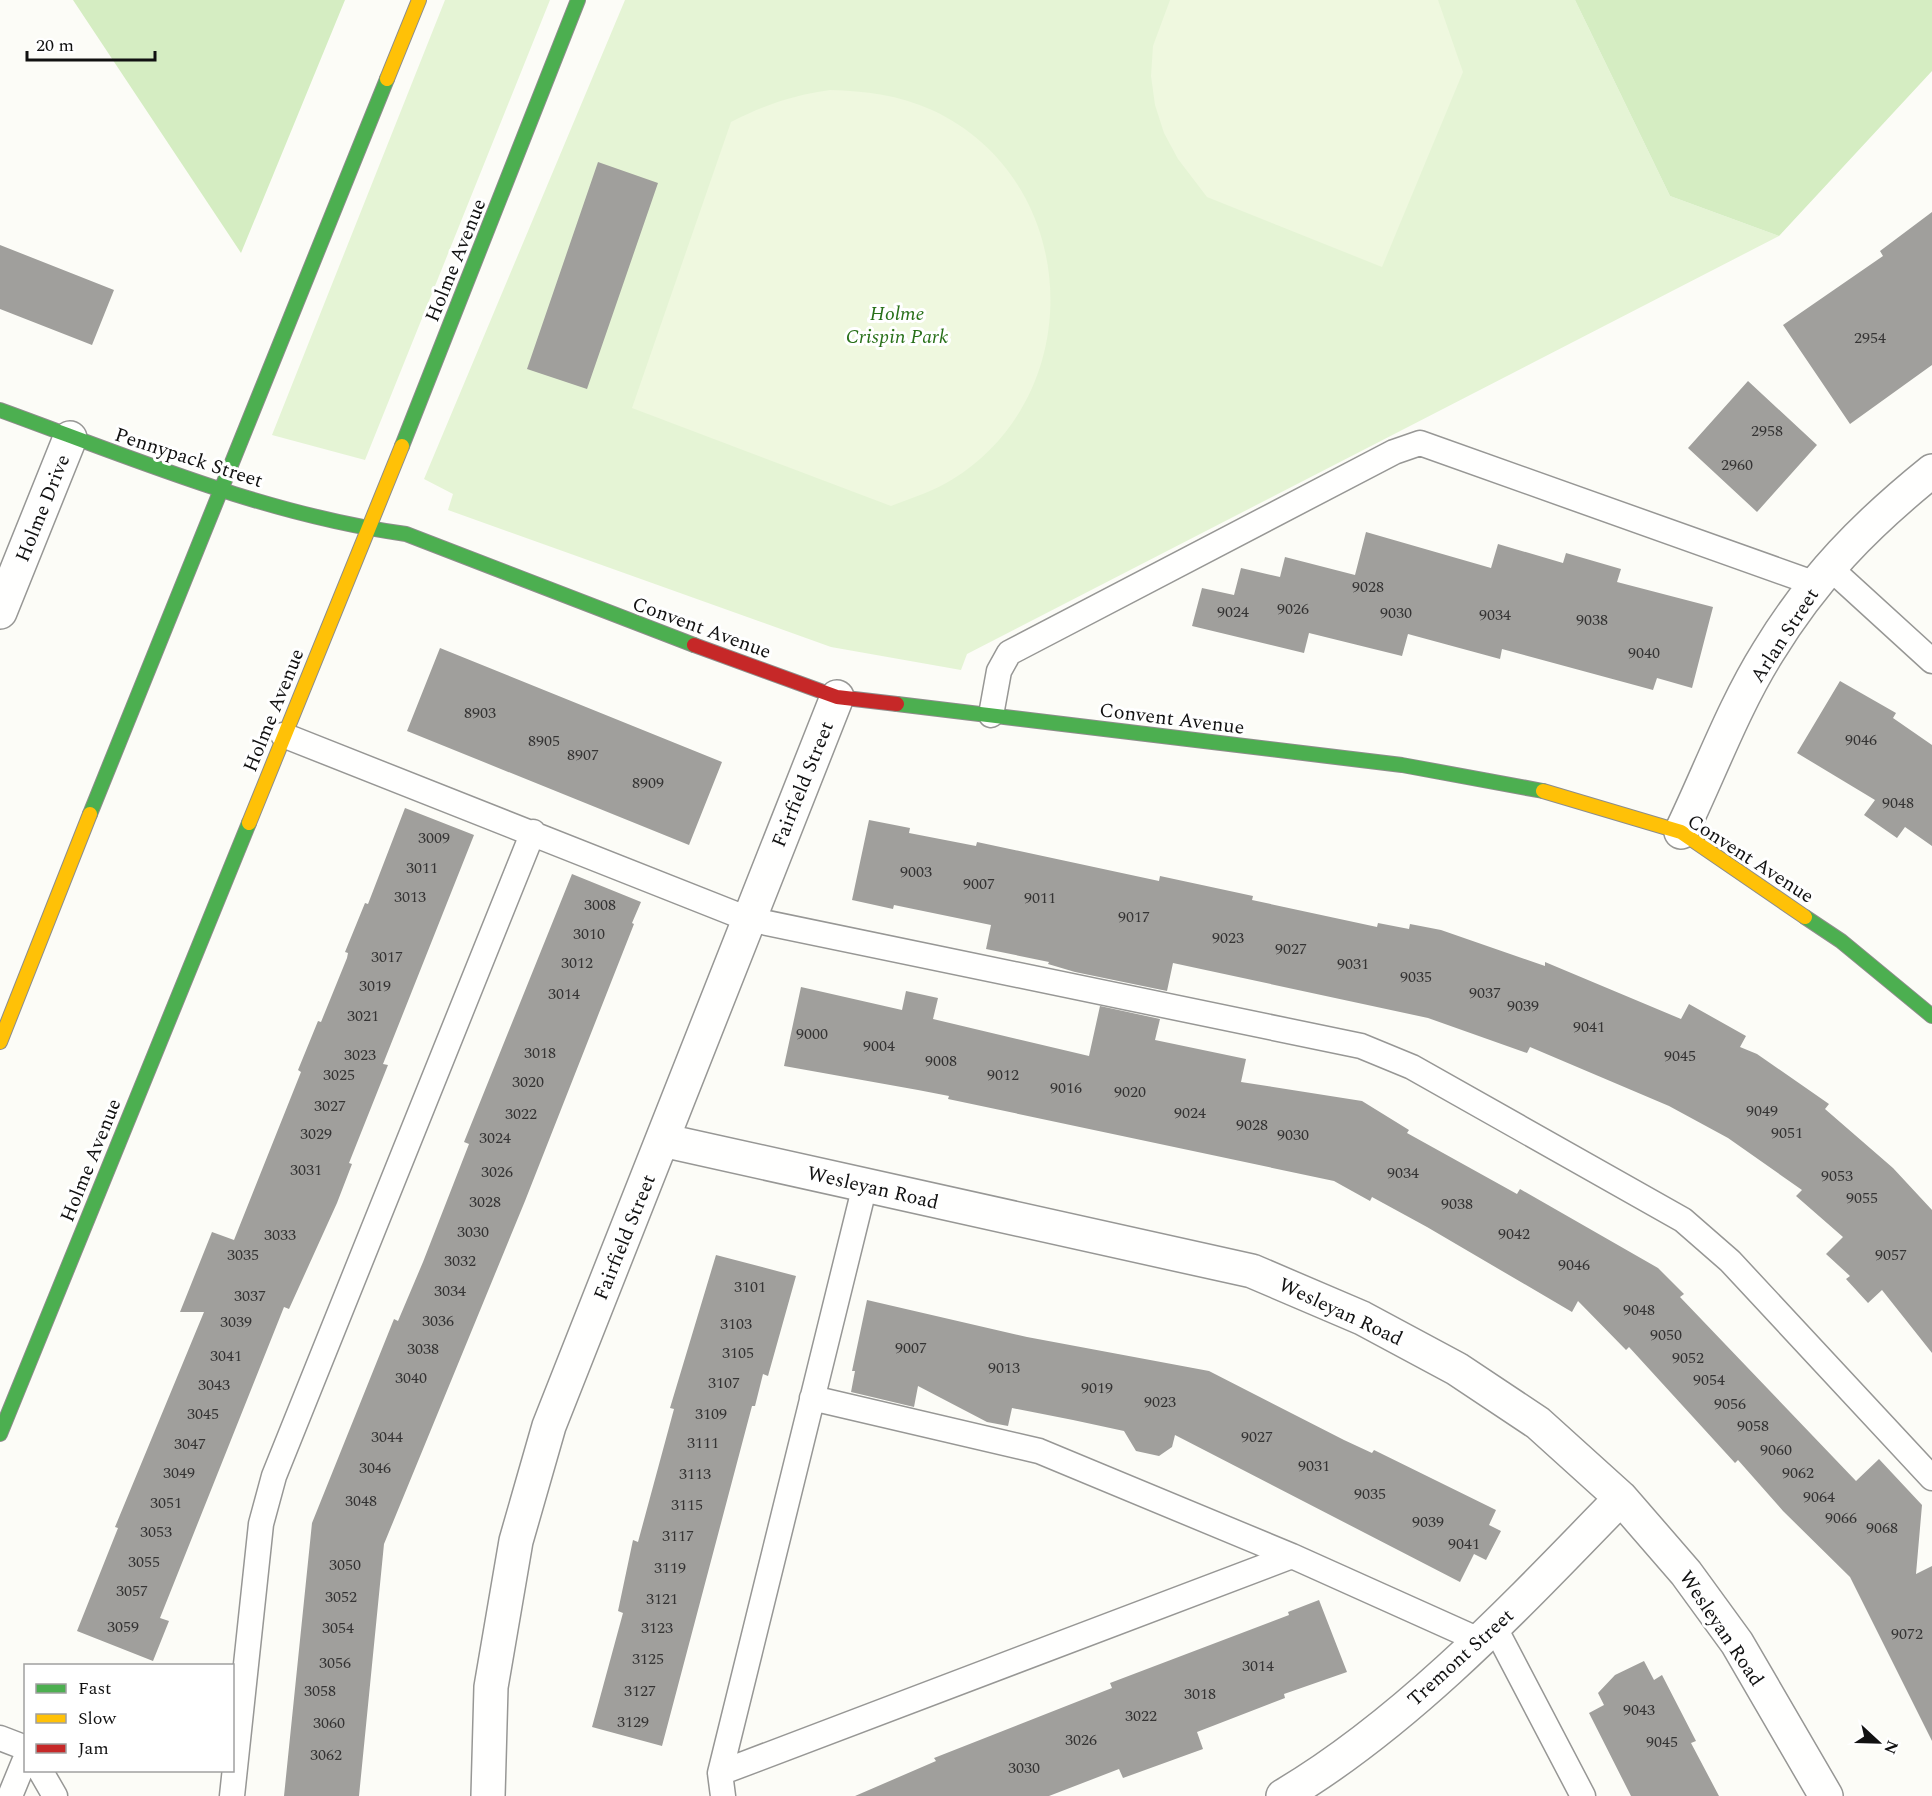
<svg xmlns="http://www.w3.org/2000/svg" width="1932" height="1796" viewBox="0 0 1932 1796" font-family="Spectral,serif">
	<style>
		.green { fill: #e5f4d5 }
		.forest { fill: #d5edc2 }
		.pitch { fill: #eff8df }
		.building { fill: #a09f9c }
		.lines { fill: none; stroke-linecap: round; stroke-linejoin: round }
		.lane-casing { stroke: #979795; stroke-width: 27 }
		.street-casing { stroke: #979795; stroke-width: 36 }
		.fast-casing { stroke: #8d8d8b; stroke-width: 16 }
		.slow-casing { stroke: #8d8d8b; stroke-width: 16 }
		.jam-casing { stroke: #8d8d8b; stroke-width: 16 }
		.lane { stroke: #fffffe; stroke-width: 24 }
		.street { stroke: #fffffe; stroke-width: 33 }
		.fast { stroke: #4caf50; stroke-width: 14 }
		.slow { stroke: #ffc107; stroke-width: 14 }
		.jam { stroke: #c62828; stroke-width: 14 }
		.labels { text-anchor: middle; stroke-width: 6; stroke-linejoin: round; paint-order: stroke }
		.number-label { font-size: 16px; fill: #353434 }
		.street-label { font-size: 20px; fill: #111; stroke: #fff }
		.park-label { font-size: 20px; font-style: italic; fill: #287019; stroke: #fff }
	</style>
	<rect width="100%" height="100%" fill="#fcfcf7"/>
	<path class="green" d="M 445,0 L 550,0 L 365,460 L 272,435 Z
		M 625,0 L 1575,0 L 1670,196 L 1779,236 L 967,654 L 961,670 L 831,647 L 448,510 L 453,494 L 424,479 Z"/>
	<path class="forest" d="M 73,0 L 345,0 L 241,253 Z
		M 1575,0 L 1932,0 L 1932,71 L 1779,236 L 1670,196 Z"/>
	<path class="pitch" d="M 1170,0 L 1438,0 L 1463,72 L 1382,267 L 1207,197 L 1178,159 L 1164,133 L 1155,105 L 1151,76 L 1153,46 Z
		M 830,90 C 865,91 899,95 932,110 C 1081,179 1091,393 953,479 C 934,491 912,498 891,506 L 632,408 L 731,122 C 764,105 794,95 830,90 Z"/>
	<path class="building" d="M 598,162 L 658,183 L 587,389 L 527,369 Z
		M 1932,212 L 1932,365 L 1850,424 L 1783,325 L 1883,256 L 1880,251 Z
		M 0,245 L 114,290 L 92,345 L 0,309 Z
		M 1748,381 L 1817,445 L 1757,512 L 1688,448 Z
		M 1366,532 L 1491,568 L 1498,544 L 1563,563 L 1566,553 L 1621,569 L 1617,582 L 1713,607 L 1692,688 L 1657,678 L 1653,690 L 1502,649 L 1500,659 L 1408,634 L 1402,656 L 1309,633 L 1304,653 L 1192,626 L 1202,588 L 1234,595 L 1241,568 L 1280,577 L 1285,557 L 1355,575 Z
		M 440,648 L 722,762 L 689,845 L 407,731 Z
		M 1840,681 L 1896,713 L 1893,718 L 1932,745 L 1932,846 L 1905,827 L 1897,838 L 1864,815 L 1875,800 L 1797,753 Z
		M 405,808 L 474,835 L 383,1064 L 388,1065 L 349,1163 L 352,1164 L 337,1203 L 289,1309 L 284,1307 L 160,1618 L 169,1621 L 153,1661 L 77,1631 L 118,1528 L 115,1527 L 204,1312 L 180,1312 L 212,1232 L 234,1240 L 301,1072 L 298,1070 L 318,1021 L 321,1022 L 347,958 L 348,953 L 345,952 L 365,903 L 368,904 Z
		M 869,820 L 910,828 L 909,833 L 976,846 L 977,842 L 1159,881 L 1160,876 L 1253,896 L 1252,900 L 1377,927 L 1378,923 L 1409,929 L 1410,924 L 1441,930 L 1545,966 L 1545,962 L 1681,1019 L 1689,1004 L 1746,1036 L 1740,1047 L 1757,1054 L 1829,1104 L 1825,1109 L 1893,1168 L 1932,1210 L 1932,1353 L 1882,1290 L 1868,1303 L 1846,1279 L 1850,1276 L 1826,1254 L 1843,1237 L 1796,1196 L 1802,1190 L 1728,1138 L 1669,1106 L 1530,1047 L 1527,1053 L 1428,1018 L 1173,963 L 1167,991 L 1075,972 L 1048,964 L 1049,962 L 986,949 L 991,925 L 894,905 L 893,909 L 852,900 Z
		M 572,874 L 641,902 L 632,923 L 634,924 L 525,1201 L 384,1544 L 359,1796 L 284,1796 L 312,1523 L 394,1319 L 398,1321 L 423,1262 L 469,1144 L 464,1142 Z
		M 801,987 L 902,1010 L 906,991 L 938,998 L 933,1019 L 1089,1056 L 1100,1006 L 1160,1019 L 1155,1040 L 1246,1059 L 1241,1082 L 1362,1101 L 1409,1130 L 1407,1133 L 1517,1194 L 1520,1189 L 1658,1268 L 1684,1294 L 1680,1297 L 1856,1481 L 1879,1459 L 1922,1505 L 1916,1574 L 1932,1566 L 1932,1741 L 1850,1577 L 1783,1511 L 1738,1460 L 1735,1463 L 1629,1347 L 1626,1350 L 1578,1301 L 1572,1312 L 1427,1227 L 1372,1197 L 1370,1201 L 1334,1181 L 948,1099 L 949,1096 L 918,1090 L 784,1066 Z
		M 716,1255 L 796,1276 L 768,1376 L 763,1374 L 755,1406 L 752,1406 L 662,1746 L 592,1727 L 623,1613 L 618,1611 L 633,1540 L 638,1542 L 674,1409 L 670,1408 Z
		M 867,1300 L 1027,1337 L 1209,1371 L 1344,1440 L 1372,1453 L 1374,1450 L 1496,1510 L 1489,1525 L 1501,1531 L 1486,1560 L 1474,1554 L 1460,1582 L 1175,1435 L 1172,1447 L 1159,1456 L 1136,1451 L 1124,1431 L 1073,1420 L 1012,1408 L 1008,1426 L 987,1422 L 918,1386 L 914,1407 L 851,1392 L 855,1371 L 852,1371 Z
		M 1319,1600 L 1347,1672 L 1284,1694 L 1285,1698 L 1197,1732 L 1203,1749 L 1123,1778 L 1119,1769 L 1049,1796 L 855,1796 L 936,1761 L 934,1758 L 1112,1688 L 1110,1683 L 1289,1615 L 1288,1612 Z
		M 1644,1661 L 1654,1680 L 1662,1675 L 1696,1741 L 1691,1743 L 1719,1796 L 1631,1796 L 1589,1713 L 1604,1705 L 1598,1693 L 1615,1675 Z"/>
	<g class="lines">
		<defs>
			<path id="lane" d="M 1829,567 L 1932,661
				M 991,715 L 999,671 L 1009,653 L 1394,452 L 1420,443 L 1816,584
				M 283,735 L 748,919 L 1361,1046 L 1412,1067 L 1683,1220 L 1730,1261 L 1932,1478
				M 812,1398 L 1039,1451 L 1292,1556 L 1479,1640
				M 1495,1628 L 1583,1796
				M 0,1738 L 26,1748
				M 40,1770 L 55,1796
				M 720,1773 L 1292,1556
				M 10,1796 L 26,1757
				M 232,1796 L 261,1524 L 274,1476 L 533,832
				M 723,1796 L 720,1773 L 865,1185"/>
			<path id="street" d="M 0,612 L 70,438
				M 1681,832 C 1710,772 1733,708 1768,652 C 1813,578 1865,525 1932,471
				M 662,1140 L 1252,1271 L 1362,1318 L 1457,1369 L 1538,1423 L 1621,1498 L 1686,1573 L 1737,1643 L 1826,1796
				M 488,1796 L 491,1687 L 516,1541 L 549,1426 L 837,697
				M 1283,1796 C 1408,1722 1520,1602 1621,1498"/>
			<path id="fast" d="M 0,410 C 132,458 266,515 406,534 L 694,645
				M 402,446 L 578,0
				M 897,704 L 1402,765 L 1543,791
				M 90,814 L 387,79
				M 1805,917 L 1841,941 L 1932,1016
				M 0,1434 L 249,823"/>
			<path id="slow" d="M 387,79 L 419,0
				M 1543,791 L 1681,832 L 1805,917
				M 249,823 L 402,446
				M 0,1042 L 90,814"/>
			<path id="jam" d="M 694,645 L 837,697 L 897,704"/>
		</defs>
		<use href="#lane" class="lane-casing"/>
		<use href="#street" class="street-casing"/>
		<use href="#fast" class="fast-casing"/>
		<use href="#slow" class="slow-casing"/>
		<use href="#jam" class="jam-casing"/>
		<use href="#lane" class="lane"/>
		<use href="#street" class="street"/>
		<use href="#fast" class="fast"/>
		<use href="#slow" class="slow"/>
		<use href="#jam" class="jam"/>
	</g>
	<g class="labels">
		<g class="number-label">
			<text x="1870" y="343">2954</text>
			<text x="1767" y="436">2958</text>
			<text x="1737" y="470">2960</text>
			<text x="1368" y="592">9028</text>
			<text x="1293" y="614">9026</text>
			<text x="1233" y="617">9024</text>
			<text x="1396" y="618">9030</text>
			<text x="1495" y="620">9034</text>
			<text x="1592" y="625">9038</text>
			<text x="1644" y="658">9040</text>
			<text x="480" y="718">8903</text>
			<text x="1861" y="745">9046</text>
			<text x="544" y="746">8905</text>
			<text x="583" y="760">8907</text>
			<text x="648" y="788">8909</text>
			<text x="1898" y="808">9048</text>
			<text x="434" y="843">3009</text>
			<text x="422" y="873">3011</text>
			<text x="916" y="877">9003</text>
			<text x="979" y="889">9007</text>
			<text x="410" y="902">3013</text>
			<text x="1040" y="903">9011</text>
			<text x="600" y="910">3008</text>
			<text x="1134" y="922">9017</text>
			<text x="589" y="939">3010</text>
			<text x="1228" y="943">9023</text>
			<text x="1291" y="954">9027</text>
			<text x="387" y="962">3017</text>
			<text x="577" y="968">3012</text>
			<text x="1353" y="969">9031</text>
			<text x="1416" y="982">9035</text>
			<text x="375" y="991">3019</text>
			<text x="1485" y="998">9037</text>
			<text x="564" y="999">3014</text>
			<text x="1523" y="1011">9039</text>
			<text x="363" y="1021">3021</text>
			<text x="1589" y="1032">9041</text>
			<text x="812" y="1039">9000</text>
			<text x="879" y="1051">9004</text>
			<text x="540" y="1058">3018</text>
			<text x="360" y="1060">3023</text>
			<text x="1680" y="1061">9045</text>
			<text x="941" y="1066">9008</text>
			<text x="339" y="1080">3025</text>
			<text x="1003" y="1080">9012</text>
			<text x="528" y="1087">3020</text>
			<text x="1066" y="1093">9016</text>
			<text x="1130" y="1097">9020</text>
			<text x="330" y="1111">3027</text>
			<text x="1762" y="1116">9049</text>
			<text x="1190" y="1118">9024</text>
			<text x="521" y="1119">3022</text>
			<text x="1252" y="1130">9028</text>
			<text x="1787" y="1138">9051</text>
			<text x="316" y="1139">3029</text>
			<text x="1293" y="1140">9030</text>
			<text x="495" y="1143">3024</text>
			<text x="306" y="1175">3031</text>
			<text x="497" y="1177">3026</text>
			<text x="1403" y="1178">9034</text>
			<text x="1837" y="1181">9053</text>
			<text x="1862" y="1203">9055</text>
			<text x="485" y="1207">3028</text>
			<text x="1457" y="1209">9038</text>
			<text x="473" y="1237">3030</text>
			<text x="1514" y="1239">9042</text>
			<text x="280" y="1240">3033</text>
			<text x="243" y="1260">3035</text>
			<text x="1891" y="1260">9057</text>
			<text x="460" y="1266">3032</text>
			<text x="1574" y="1270">9046</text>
			<text x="750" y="1292">3101</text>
			<text x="450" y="1296">3034</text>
			<text x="250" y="1301">3037</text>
			<text x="1639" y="1315">9048</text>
			<text x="438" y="1326">3036</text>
			<text x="236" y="1327">3039</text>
			<text x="736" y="1329">3103</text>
			<text x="1666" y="1340">9050</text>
			<text x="911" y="1353">9007</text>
			<text x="423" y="1354">3038</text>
			<text x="738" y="1358">3105</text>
			<text x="226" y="1361">3041</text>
			<text x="1688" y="1363">9052</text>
			<text x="1004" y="1373">9013</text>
			<text x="411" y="1383">3040</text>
			<text x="1709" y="1385">9054</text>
			<text x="724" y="1388">3107</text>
			<text x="214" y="1390">3043</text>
			<text x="1097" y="1393">9019</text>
			<text x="1160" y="1407">9023</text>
			<text x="1730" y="1409">9056</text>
			<text x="203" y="1419">3045</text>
			<text x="711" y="1419">3109</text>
			<text x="1753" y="1431">9058</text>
			<text x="387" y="1442">3044</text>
			<text x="1257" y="1442">9027</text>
			<text x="703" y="1448">3111</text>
			<text x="190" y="1449">3047</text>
			<text x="1776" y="1455">9060</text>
			<text x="1314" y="1471">9031</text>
			<text x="375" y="1473">3046</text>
			<text x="179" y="1478">3049</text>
			<text x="1798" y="1478">9062</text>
			<text x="695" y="1479">3113</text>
			<text x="1370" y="1499">9035</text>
			<text x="1819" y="1502">9064</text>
			<text x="361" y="1506">3048</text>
			<text x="166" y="1508">3051</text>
			<text x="687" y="1510">3115</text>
			<text x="1841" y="1523">9066</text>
			<text x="1428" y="1527">9039</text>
			<text x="1882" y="1533">9068</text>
			<text x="156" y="1537">3053</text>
			<text x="678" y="1541">3117</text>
			<text x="1464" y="1549">9041</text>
			<text x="144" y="1567">3055</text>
			<text x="345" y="1570">3050</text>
			<text x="670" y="1573">3119</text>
			<text x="132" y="1596">3057</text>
			<text x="341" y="1602">3052</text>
			<text x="662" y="1604">3121</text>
			<text x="123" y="1632">3059</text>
			<text x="338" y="1633">3054</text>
			<text x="657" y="1633">3123</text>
			<text x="1907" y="1639">9072</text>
			<text x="648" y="1664">3125</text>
			<text x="335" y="1668">3056</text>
			<text x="1258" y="1671">3014</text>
			<text x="320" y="1696">3058</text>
			<text x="640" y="1696">3127</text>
			<text x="1200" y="1699">3018</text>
			<text x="1639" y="1715">9043</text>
			<text x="1141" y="1721">3022</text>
			<text x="633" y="1727">3129</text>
			<text x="329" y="1728">3060</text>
			<text x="1081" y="1745">3026</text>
			<text x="1662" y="1747">9045</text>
			<text x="326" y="1760">3062</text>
			<text x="1024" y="1773">3030</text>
		</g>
		<g class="street-label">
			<text transform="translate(455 260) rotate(-68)" y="7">Holme Avenue</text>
			<text transform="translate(189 457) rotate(18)" y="7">Pennypack Street</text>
			<text transform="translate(42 508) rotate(-68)" y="7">Holme Drive</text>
			<text transform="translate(702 627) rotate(20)" y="7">Convent Avenue</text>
			<text transform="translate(1784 635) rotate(-57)" y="7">Arlan Street</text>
			<text transform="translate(273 710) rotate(-68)" y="7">Holme Avenue</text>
			<text transform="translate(1172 718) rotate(7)" y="7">Convent Avenue</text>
			<text transform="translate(802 784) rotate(-68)" y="7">Fairfield Street</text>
			<text transform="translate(1751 858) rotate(33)" y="7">Convent Avenue</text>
			<text transform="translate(90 1160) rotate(-68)" y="7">Holme Avenue</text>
			<text transform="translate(873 1187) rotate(13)" y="7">Wesleyan Road</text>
			<text transform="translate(624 1237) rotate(-68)" y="7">Fairfield Street</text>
			<text transform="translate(1341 1311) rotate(25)" y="7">Wesleyan Road</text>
			<text transform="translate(1722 1628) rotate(56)" y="7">Wesleyan Road</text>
			<text transform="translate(1460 1657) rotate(-42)" y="7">Tremont Street</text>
		</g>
		<g class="park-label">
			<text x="897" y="320">Holme<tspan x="897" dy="23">Crispin Park</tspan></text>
		</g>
	</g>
	<rect x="24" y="1664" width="210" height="108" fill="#ffffff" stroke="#a0a0a0" stroke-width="1.5"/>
	<rect x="36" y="1684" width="30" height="9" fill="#4caf50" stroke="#a0a0a0" stroke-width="1.5"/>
	<text x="78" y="1694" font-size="18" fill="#111111">Fast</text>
	<rect x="36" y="1714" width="30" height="9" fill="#ffc107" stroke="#a0a0a0" stroke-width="1.5"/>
	<text x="78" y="1724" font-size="18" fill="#111111">Slow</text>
	<rect x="36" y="1744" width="30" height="9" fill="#c62828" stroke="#a0a0a0" stroke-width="1.5"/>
	<text x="78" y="1754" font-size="18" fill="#111111">Jam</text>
	<g transform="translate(1878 1742) rotate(112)" stroke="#ffffff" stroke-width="4.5" paint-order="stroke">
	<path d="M0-4.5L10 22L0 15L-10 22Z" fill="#111111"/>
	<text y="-9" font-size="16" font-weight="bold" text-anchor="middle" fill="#111111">N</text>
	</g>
	<path d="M27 51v9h128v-9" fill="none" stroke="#111111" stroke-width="3"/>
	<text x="36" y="51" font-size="18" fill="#111111" stroke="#ffffff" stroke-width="4.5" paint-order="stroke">20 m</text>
</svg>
